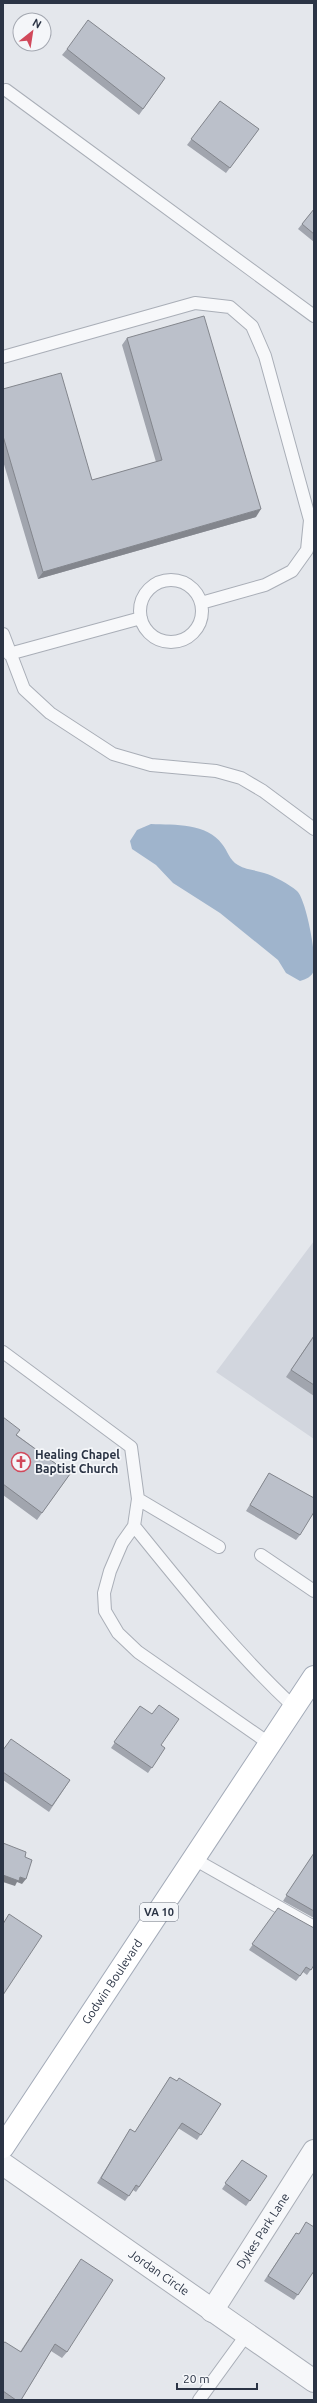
<svg xmlns="http://www.w3.org/2000/svg" width="317" height="2403" viewBox="0 0 317 2403" font-family="Ubuntu,sans-serif">
	<style>
		.built { fill: #d2d6de }
		.water { fill: #9fb4cc }
		.lines { fill: none; stroke-linecap: round; stroke-linejoin: round }
		.service-casing { stroke: #a9aeb7; stroke-width: 14 }
		.minor-casing { stroke: #a9aeb7; stroke-width: 24 }
		.primary-casing { stroke: #a3abb8; stroke-width: 24 }
		.service { stroke: #f7f8fa; stroke-width: 12 }
		.minor { stroke: #f7f8fa; stroke-width: 22 }
		.primary { stroke: #fff; stroke-width: 22 }
		.wall { fill: #a1a5ae }
		.shaded-wall { fill: #83868d }
		.building { fill: #bbc0ca; stroke: #83868d }
		.labels { text-anchor: middle; stroke-width: 3.5; stroke-linejoin: round; paint-order: stroke }
		.shield { fill: #f4f6f9; stroke: #676e7b; stroke-width: 1 }
		.shield-label { font-size: 11px; font-weight: bold; fill: #2b3445 }
		.poi-label { font-size: 12px; font-weight: bold; fill: #2b3445; stroke: #f4f6f9; text-anchor: start }
		.street-label { font-size: 12px; fill: #2b3445; stroke: #f4f6f9 }
	</style>
	<rect width="100%" height="100%" fill="#e4e7ec"/>
	<path class="built" d="M 314,1241 L 314,1439 L 216,1372 Z"/>
	<path class="water" d="M 151,824 C 175,825 207,823 222,844 C 228,851 229,860 238,865 C 246,870 256,870 264,873 C 274,876 289,884 297,891 C 306,899 317,957 314,970 C 312,977 306,979 300,981 L 286,973 L 278,960 L 220,913 L 173,883 L 156,865 L 132,849 L 130,841 L 137,830 Z"/>
	<g class="lines">
		<defs>
			<path id="service" d="M 6,90 L 314,316
				M 3,357 L 195,303 L 230,307 L 252,326 L 265,356 L 310,520 L 307,550 L 292,571 L 265,585 L 201,603
				M140 611a31 31 0 1 1 62 0a31 31 0 1 1-62 0Z
				M 3,634 L 24,689 L 50,713 L 113,754 L 151,765 L 216,771 L 241,778 L 263,791 L 314,829
				M 9,654 L 141,618
				M 3,1352 L 131,1447 L 138,1499 L 219,1547
				M 138,1499 L 134,1526 L 122,1543 L 110,1571 L 104,1593 L 105,1611 L 118,1633 L 138,1652 L 270,1744
				M 134,1526 C 185,1589 235,1652 294,1707
				M 261,1555 L 314,1591
				M 194,1859 L 314,1927
				M 199,2400 L 247,2334"/>
			<g id="minor">
				<path id="s1" d="M 3,2164 L 314,2381"/>
				<path id="s2" d="M 212,2311 L 314,2151"/>
			</g>
			<g id="primary">
				<path id="s3" d="M 3,2147 L 314,1677"/>
			</g>
		</defs>
		<use href="#service" class="service-casing"/>
		<use href="#minor" class="minor-casing"/>
		<use href="#primary" class="primary-casing"/>
		<use href="#service" class="service"/>
		<use href="#minor" class="minor"/>
		<use href="#primary" class="primary"/>
	</g>
	<path class="wall" d="M 67,49 L 165,78 L 139,115 L 62,55 Z
		M 220,101 L 259,129 L 226,173 L 187,145 Z
		M 314,209 L 314,242 L 298,229 Z
		M 127,338 L 256,517 L 38,579 L 3,461 L 3,389 L 92,480 L 156,462 L 122,345 Z
		M 314,1335 L 314,1396 L 286,1377 Z
		M 3,1417 L 17,1435 L 70,1474 L 37,1520 L 3,1495 Z
		M 269,1473 L 300,1535 L 296,1540 L 246,1511 Z
		M 140,1706 L 161,1745 L 165,1748 L 148,1773 L 111,1748 Z
		M 3,1750 L 70,1780 L 49,1812 L 3,1780 Z
		M 314,1853 L 314,1918 L 283,1901 Z
		M 278,1908 L 314,1965 L 307,1975 L 303,1972 L 296,1981 L 249,1950 Z
		M 170,2077 L 177,2081 L 221,2104 L 197,2140 L 178,2128 L 136,2192 L 133,2190 L 125,2201 L 97,2183 L 127,2134 L 130,2129 L 135,2132 Z
		M 242,2160 L 267,2176 L 246,2206 L 222,2189 Z
		M 296,2233 L 314,2271 L 294,2300 L 264,2281 Z
		M 77,2265 L 67,2352 L 62,2358 L 51,2351 L 21,2400 L 3,2400 L 3,2343 L 20,2352 Z"/>
	<path class="shaded-wall" d="M 261,509 L 256,517 L 38,579 L 43,572 Z
		M 3,1875 L 20,1877 L 26,1879 L 22,1884 L 17,1882 L 15,1886 L 3,1882 Z"/>
	<path class="building" d="M 88,20 L 165,78 L 143,109 L 67,49 Z
		M 220,101 L 259,129 L 230,168 L 191,139 Z
		M 314,209 L 314,234 L 302,224 Z
		M 204,316 L 261,509 L 43,572 L 3,436 L 3,389 L 61,373 L 92,480 L 162,460 L 127,338 Z
		M 314,1336 L 314,1385 L 291,1370 Z
		M 3,1417 L 20,1430 L 16,1435 L 70,1474 L 42,1513 L 3,1484 Z
		M 269,1473 L 314,1498 L 314,1512 L 300,1535 L 250,1505 Z
		M 159,1705 L 179,1719 L 161,1745 L 165,1748 L 152,1768 L 114,1742 L 140,1706 L 152,1714 Z
		M 11,1739 L 70,1780 L 52,1806 L 3,1772 L 3,1750 Z
		M 3,1843 L 26,1852 L 25,1857 L 32,1860 L 26,1879 L 20,1877 L 19,1881 L 3,1875 Z
		M 314,1853 L 314,1911 L 286,1895 Z
		M 278,1908 L 314,1928 L 314,1965 L 311,1970 L 306,1967 L 300,1976 L 252,1944 Z
		M 9,1914 L 42,1936 L 3,1995 L 3,1924 Z
		M 170,2077 L 177,2081 L 179,2078 L 221,2104 L 201,2135 L 182,2123 L 139,2187 L 136,2185 L 129,2196 L 101,2178 L 130,2129 L 135,2132 Z
		M 242,2160 L 267,2176 L 250,2201 L 225,2183 Z
		M 306,2222 L 314,2227 L 314,2271 L 298,2295 L 268,2276 L 296,2233 L 299,2234 Z
		M 81,2259 L 113,2280 L 67,2352 L 55,2344 L 21,2400 L 16,2400 L 3,2391 L 3,2343 L 5,2342 L 21,2352 Z"/>
	<defs>
		<symbol id="church-ring" viewBox="-11 -11 22 22"><circle r="9.5" fill="#f4f6f9" stroke="#d1495b" stroke-width="1.5"/><path d="M-1.2-6h2.4v3.5h3.3v2.4h-3.3V6h-2.4V-.1h-3.3v-2.4h3.3Z" fill="#d1495b"/></symbol>
	</defs>
	<g fill-rule="evenodd">
		<use href="#church-ring" x="10" y="1451" width="22" height="22"/>
	</g>
	<g class="labels">
		<rect class="shield" x="140" y="1903" width="38" height="18" rx="3"/>
		<g class="shield-label">
			<text x="159" y="1916">VA 10</text>
		</g>
		<g class="poi-label">
			<text x="35" y="1459">Healing Chapel<tspan x="35" dy="14">Baptist Church</tspan></text>
		</g>
		<g class="street-label">
			<text dy="4" stroke="none"><textPath href="#s3" startOffset="198">Godwin Boulevard</textPath></text>
			<text dy="4" stroke="none"><textPath href="#s2" startOffset="95">Dykes Park Lane</textPath></text>
			<text dy="4" stroke="none"><textPath href="#s1" startOffset="190">Jordan Circle</textPath></text>
		</g>
	</g>
	<rect width="317" height="2403" fill="none" stroke="#2b3445" stroke-width="8"/>
	<g transform="translate(32 32) rotate(30)"><circle r="19" fill="#f4f6f9" stroke="#a4a8b1"/>
	<path d="M0-3L7 15L0 10L-7 15Z" fill="#d1495b"/>
	<text y="-6" font-size="11" font-weight="bold" text-anchor="middle" fill="#2b3445">N</text>
	</g>
	<path d="M177 2383v6h80v-6" fill="none" stroke="#2b3445" stroke-width="2"/>
	<text x="183" y="2383" font-size="12" fill="#2b3445" stroke="#f4f6f9" stroke-width="3" paint-order="stroke">20 m</text>
</svg>
